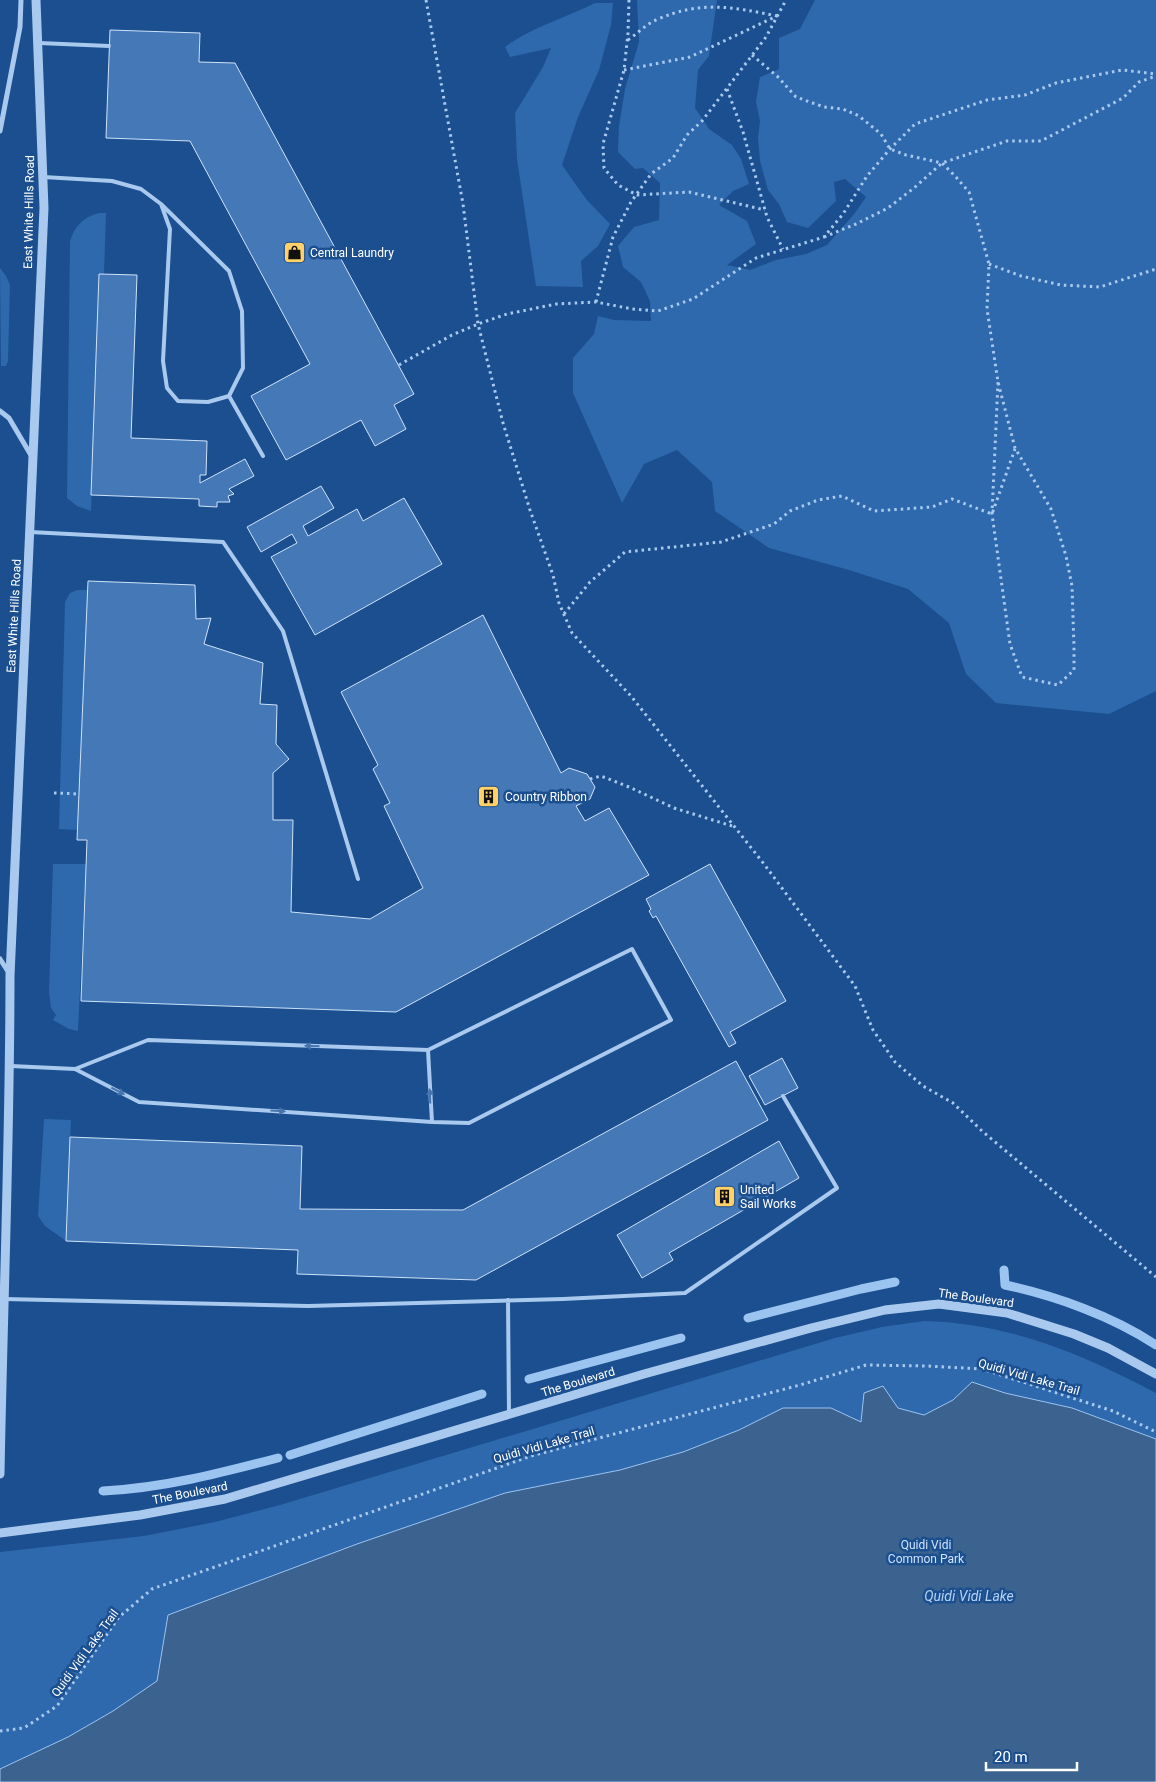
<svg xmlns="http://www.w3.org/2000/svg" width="1156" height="1782" viewBox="0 0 1156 1782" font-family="Roboto,sans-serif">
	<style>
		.green { fill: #2e69ad }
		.water { fill: #3c6290; stroke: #9cc4f0 }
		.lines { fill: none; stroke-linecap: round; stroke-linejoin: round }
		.stream { stroke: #9cc4f0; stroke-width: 9 }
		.building { fill: #4478b7; stroke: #cfe3fa }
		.path { stroke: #a9c9ee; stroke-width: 3; stroke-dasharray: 2.5 4; stroke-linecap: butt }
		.service { stroke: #a9c9ee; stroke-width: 4 }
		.minor { stroke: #a9c9ee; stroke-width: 5 }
		.tertiary { stroke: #a9c9ee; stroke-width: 9 }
		.oneway { fill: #4674ac }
		.labels { text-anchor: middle; stroke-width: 5; stroke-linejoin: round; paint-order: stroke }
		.street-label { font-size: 12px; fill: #fff; stroke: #1b4f8f }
		.poi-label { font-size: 12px; fill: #fff; stroke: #1b4f8f; text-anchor: start }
		.park-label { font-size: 12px; fill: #cfe3fa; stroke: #1b4f8f }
		.water-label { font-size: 14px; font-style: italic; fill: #b5d3f5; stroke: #1b4f8f }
	</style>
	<rect width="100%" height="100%" fill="#1b4f8f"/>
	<path class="green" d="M 637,0 L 717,0 L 709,56 L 698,70 L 695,108 L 709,129 L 732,145 L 741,159 L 749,184 L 733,191 L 719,205 L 747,221 L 756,244 L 727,265 L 750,270 L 776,260 L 806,254 L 827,245 L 855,213 L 866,197 L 845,179 L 834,182 L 836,201 L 808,228 L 787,222 L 779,204 L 768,190 L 760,161 L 758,138 L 760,121 L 756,102 L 760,77 L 779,69 L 779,38 L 800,29 L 815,0 L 1156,0 L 1156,691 L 1109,714 L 996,703 L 966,674 L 949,623 L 908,589 L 849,570 L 769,548 L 715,511 L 712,482 L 677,450 L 644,464 L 622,503 L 573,393 L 573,358 L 594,334 L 598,316 L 614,320 L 651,321 L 650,301 L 641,282 L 623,267 L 618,246 L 634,227 L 659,220 L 660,183 L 643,168 L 635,169 L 618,152 L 619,126 L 625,89 L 639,42 Z
		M 595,3 L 613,3 L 611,25 L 599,70 L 578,117 L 562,165 L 586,199 L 610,224 L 598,246 L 581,261 L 583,287 L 536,286 L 517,159 L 515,113 L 543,67 L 551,48 L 510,57 L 505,47 C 532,27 565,18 595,3 Z
		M 99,213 L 106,213 L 104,274 L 99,274 L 91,511 L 77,506 L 67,498 L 70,241 C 75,226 83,217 99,213 Z
		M 0,268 L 6,276 L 10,285 L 8,361 L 6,366 L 1,366 Z
		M 77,590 L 88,590 L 78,830 L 59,829 L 65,602 L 70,593 Z
		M 53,864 L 86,864 L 78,1031 L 69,1029 L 53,1020 L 56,1015 L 51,1008 L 49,992 Z
		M 44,1119 L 71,1120 L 66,1241 L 45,1226 L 38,1216 Z
		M 924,1321 C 1009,1323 1082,1354 1156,1393 L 1156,1782 L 0,1782 L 0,1552 L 144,1536 L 215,1522 L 280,1505 L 835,1338 L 882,1327 Z"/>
	<path class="water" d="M 972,1382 L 1005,1393 L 1072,1408 L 1156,1439 L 1156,1782 L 0,1782 L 0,1769 L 68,1737 L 113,1711 L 157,1681 L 168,1615 L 357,1544 L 505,1493 L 620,1470 L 683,1452 L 739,1430 L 783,1408 L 831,1408 L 861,1422 L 864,1393 L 883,1386 L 898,1408 L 924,1415 L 953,1400 Z"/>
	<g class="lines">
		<path class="stream" d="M 1004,1270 L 1005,1285 C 1056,1296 1112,1316 1156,1345
			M 748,1318 L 861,1289 L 895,1282
			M 529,1379 L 681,1338
			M 290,1455 L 482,1394
			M 103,1491 C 163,1488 221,1473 278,1458"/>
	</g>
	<path class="building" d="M 110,30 L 200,33 L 199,62 L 235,63 L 414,394 L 394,405 L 406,429 L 375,446 L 361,420 L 286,460 L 251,396 L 310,364 L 190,141 L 106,138 Z
		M 99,274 L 137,275 L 131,438 L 207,441 L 206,475 L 200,475 L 200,483 L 245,459 L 254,476 L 229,489 L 234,494 L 228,496 L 230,502 L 217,502 L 217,507 L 199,506 L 199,499 L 91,495 Z
		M 321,486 L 334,508 L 303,526 L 308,536 L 357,509 L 363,521 L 404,498 L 442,564 L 315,635 L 271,557 L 297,543 L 292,534 L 261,552 L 247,527 Z
		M 88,581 L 195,585 L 196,619 L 211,618 L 204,644 L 263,663 L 260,704 L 277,705 L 276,744 L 289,759 L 273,773 L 273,820 L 293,820 L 291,912 L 370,919 L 423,888 L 384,806 L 390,803 L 373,769 L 378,765 L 341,692 L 483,615 L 561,773 L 569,768 L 587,774 L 595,787 L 590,799 L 576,806 L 585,821 L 609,808 L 649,875 L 396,1012 L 81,1001 L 87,840 L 77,840 Z
		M 710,864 L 786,1001 L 730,1032 L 736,1043 L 729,1047 L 656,916 L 653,918 L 649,911 L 651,909 L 646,899 Z
		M 782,1058 L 798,1088 L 765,1105 L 749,1076 Z
		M 736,1061 L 768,1120 L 476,1280 L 297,1274 L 298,1250 L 66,1241 L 70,1137 L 302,1146 L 300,1209 L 463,1210 Z
		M 779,1141 L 799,1178 L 669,1253 L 673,1260 L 642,1278 L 617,1235 Z"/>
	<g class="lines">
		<path class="path" d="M 426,0 L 463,204 L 478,324 L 503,423 L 530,510 L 553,575 L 559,603 L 572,633 L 631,696 L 764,864 L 855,986 L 873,1030 L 895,1062 L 923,1086 L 953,1103 L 982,1131 L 1156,1277
			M 629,0 L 628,33 L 624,70 L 603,144 L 604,168 L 618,185 L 637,195 L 689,192 L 765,210
			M 628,40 C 637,34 646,24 656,20 C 701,0 732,7 777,16
			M 752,55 L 778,77 L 796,97 L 824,107 L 843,109 L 859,116 L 881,134 L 890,149 L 906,155 L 942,163 L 955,176 L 969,192 L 989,264 L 987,309 L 998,382 L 1015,448 L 1051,509 L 1066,556 L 1072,586 L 1074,647 L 1074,670 L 1058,685 L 1022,677 L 1010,644 L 992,514 L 998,382
			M 624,70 L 690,57 L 777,16
			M 727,89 L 743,132 L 767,217 L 783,249
			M 824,237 L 856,224 L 888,208 L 914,188 L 942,163 L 1007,141 L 1041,141 L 1123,98 L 1139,82 L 1156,76
			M 989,264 L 1021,276 L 1061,285 L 1100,287 L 1156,269
			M 596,302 L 613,237 L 631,202 L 651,174 L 673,158 L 687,135 L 702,121 L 766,37 L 786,0
			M 399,365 L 452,335 L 478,324 L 507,314 L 556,304 L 596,302 L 632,309 L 658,311 L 693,299 L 756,258 L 824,237 L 843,214 L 867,176 L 890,149 L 915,124 L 987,100 L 1025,95 L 1056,83 L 1122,70 L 1156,74
			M 564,614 L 590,582 L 625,552 L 721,542 L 774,524 L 790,511 L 818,500 L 842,496 L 874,511 L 932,507 L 952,499 L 992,514 L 1015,449
			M 590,779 L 601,776 L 629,787 L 674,808 L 732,826
			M 54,793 L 79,794
			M 0,1731 L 24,1728 L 57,1706 L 119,1617 L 152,1589 L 531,1456 L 800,1385 L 866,1365 L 927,1366 L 982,1369 L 1113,1411 L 1156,1432"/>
		<path class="service" d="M 39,43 L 109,46
			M 43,177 L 112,181 L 141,189 L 161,204 L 170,229 L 163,361 L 167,388 L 178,401 L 208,402 L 229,396 L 243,368 L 242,311 L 229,271 L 161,204
			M 229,396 L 263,456
			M 30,532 L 223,542 L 283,631 L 358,879
			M 428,1050 L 632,949 L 671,1020 L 469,1123 L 432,1122
			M 11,1066 L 75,1069 L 148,1040 L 428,1050 L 432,1122 L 139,1102 L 75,1069
			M 4,1299 L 308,1306 L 563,1299 L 685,1293 L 837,1188 L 783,1096
			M 508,1300 L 509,1414"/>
		<path class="minor" d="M 0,131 L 20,27 L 21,0
			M 0,411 L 9,418 L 32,457
			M 0,959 L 9,973"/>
		<path class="tertiary" d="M 0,1474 C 3,1308 10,1142 10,976 L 44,208 L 36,0
			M 0,1533 L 140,1515 L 225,1499 L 644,1374 L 811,1328 L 885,1310 L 939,1304 L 1007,1313 L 1074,1334 L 1108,1348 L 1156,1374"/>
	</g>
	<defs><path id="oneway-solid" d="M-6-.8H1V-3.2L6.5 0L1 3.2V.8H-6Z" transform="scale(1.25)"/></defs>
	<g class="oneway">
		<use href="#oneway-solid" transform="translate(312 1046) rotate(-178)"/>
		<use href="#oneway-solid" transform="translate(118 1091) rotate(27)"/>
		<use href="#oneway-solid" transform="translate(430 1096) rotate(-92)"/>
		<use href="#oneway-solid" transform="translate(278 1111) rotate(4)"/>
	</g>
	<defs>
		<symbol id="shop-square" viewBox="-11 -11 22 22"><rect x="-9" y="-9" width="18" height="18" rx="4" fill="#ffd166" stroke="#1b4f8f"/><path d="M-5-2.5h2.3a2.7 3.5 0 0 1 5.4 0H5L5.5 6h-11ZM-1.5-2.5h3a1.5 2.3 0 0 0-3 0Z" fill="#111"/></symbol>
		<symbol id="building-square" viewBox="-11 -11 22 22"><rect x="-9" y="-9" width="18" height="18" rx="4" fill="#ffd166" stroke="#1b4f8f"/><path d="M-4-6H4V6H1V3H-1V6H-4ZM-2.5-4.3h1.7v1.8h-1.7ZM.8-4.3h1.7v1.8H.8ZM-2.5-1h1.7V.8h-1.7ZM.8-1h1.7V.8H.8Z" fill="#111"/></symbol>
	</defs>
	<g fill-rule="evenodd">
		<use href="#shop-square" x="282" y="240" width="25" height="25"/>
		<use href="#building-square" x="476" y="784" width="25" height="25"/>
		<use href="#building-square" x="712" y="1184" width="25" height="25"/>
	</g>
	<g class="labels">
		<g class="street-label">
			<text transform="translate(29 212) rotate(-89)" y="4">East White Hills Road</text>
			<text transform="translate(14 616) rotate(-87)" y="4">East White Hills Road</text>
			<text transform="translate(976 1298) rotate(8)" y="4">The Boulevard</text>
			<text transform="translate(1029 1377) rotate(16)" y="4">Quidi Vidi Lake Trail</text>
			<text transform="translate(578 1382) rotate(-17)" y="4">The Boulevard</text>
			<text transform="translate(544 1445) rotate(-16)" y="4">Quidi Vidi Lake Trail</text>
			<text transform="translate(190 1493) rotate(-11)" y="4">The Boulevard</text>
			<text transform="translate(85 1653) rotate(-54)" y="4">Quidi Vidi Lake Trail</text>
		</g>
		<g class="poi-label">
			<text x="310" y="257">Central Laundry</text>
			<text x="505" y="801">Country Ribbon</text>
			<text x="740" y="1194">United<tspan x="740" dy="14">Sail Works</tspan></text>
		</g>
		<g class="park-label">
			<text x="926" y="1549">Quidi Vidi<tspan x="926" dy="14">Common Park</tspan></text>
		</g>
		<g class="water-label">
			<text x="969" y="1601">Quidi Vidi Lake</text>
		</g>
	</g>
	<path d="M986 1762v8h91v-8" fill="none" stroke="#ffffff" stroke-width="2.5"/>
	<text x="994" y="1762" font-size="15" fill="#ffffff" stroke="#1b4f8f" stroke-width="4" paint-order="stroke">20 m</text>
</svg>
